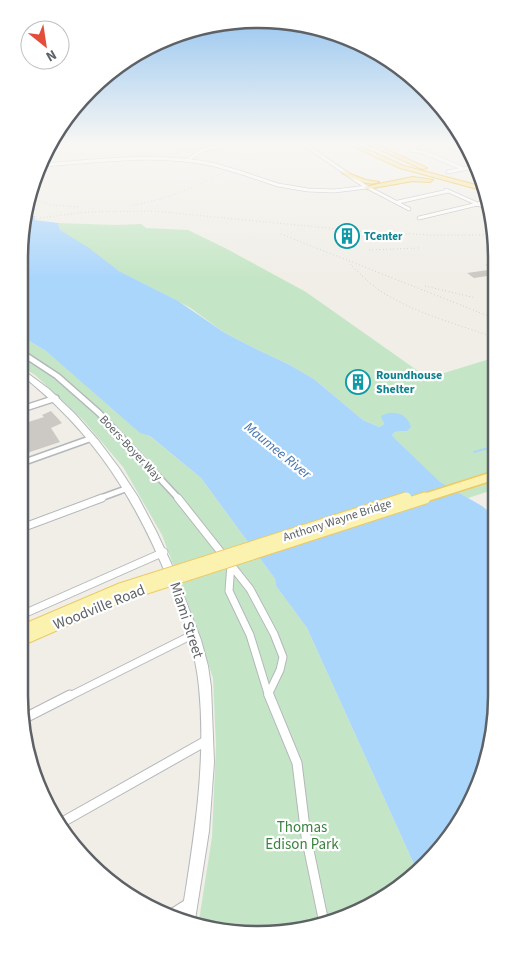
<svg xmlns="http://www.w3.org/2000/svg" width="516" height="954" viewBox="0 0 516 954" font-family="'Source Sans 3',sans-serif">
	<style>
		.green { fill: #c5e6c6 }
		.water { fill: #abd6fc }
		.lines { fill: none; stroke-linecap: round; stroke-linejoin: round }
		.stream { stroke: #abd6fc; stroke-width: 2 }
		.building { fill: #ccc9c4 }
		.street-far3-casing { stroke: #b4b7bb; stroke-width: 4.5 }
		.street-far2-casing { stroke: #b4b7bb; stroke-width: 8 }
		.street-far1-casing { stroke: #b4b7bb; stroke-width: 9 }
		.street-casing { stroke: #b4b7bb; stroke-width: 11 }
		.secondary-casing { stroke: #b5b9bd; stroke-width: 2 }
		.highway-casing { stroke: #edad0a; stroke-width: 2 }
		.street-far3 { stroke: #fff; stroke-width: 3 }
		.street-far2 { stroke: #fff; stroke-width: 5 }
		.street-far1 { stroke: #fff; stroke-width: 7 }
		.street { stroke: #fff; stroke-width: 9 }
		.secondary { fill: #fff; fill-rule: evenodd }
		.highway { fill: #f9e295; fill-rule: evenodd }
		.rail { stroke: #b5b6b6; stroke-width: 1; stroke-dasharray: 0.5 3; stroke-linecap: butt }
		.street-bridge-casing { stroke: #b4b7bb; stroke-width: 4.5; stroke-linecap: butt }
		.primary-bridge-far1-casing { stroke: #ecca64; stroke-width: 11; stroke-linecap: butt }
		.primary-bridge-casing { stroke: #ecca64; stroke-width: 13; stroke-linecap: butt }
		.street-bridge { stroke: #fff; stroke-width: 3 }
		.primary-bridge-far1 { stroke: #fcf2b0; stroke-width: 8 }
		.primary-bridge { stroke: #fcf2b0; stroke-width: 11 }
		.labels { text-anchor: middle; stroke-width: 4.5; stroke-linejoin: round; paint-order: stroke }
		.far-culture-label { font-size: 11px; font-weight: bold; fill: #0d838f; stroke: #fff; text-anchor: start }
		.culture-label { font-size: 12px; font-weight: bold; fill: #0d838f; stroke: #fff; text-anchor: start }
		.street-label { font-size: 12px; fill: #5e6266; stroke: #fff }
		.water-label { font-size: 14px; font-style: italic; fill: #4776ae; stroke: #fff }
		.near-street-label { font-size: 15px; fill: #5e6266; stroke: #fff }
		.near-park-label { font-size: 15px; fill: #39833f; stroke: #fff }
		.rim { fill: none; stroke: #5e6266; stroke-width: 2.5 }
	</style>
	<rect width="100%" height="100%" fill="#f0eee7"/>
	<path class="green" d="M 58,223 L 115,225 L 141,224 L 146,228 L 188,230 L 225,248 L 306,292 L 428,378 L 496,357 L 496,489 L 468,498 L 440,483 L 393,438 L 392,435 L 395,432 L 407,431 L 383,420 L 384,424 L 379,427 L 363,420 L 314,379 L 288,364 L 254,348 L 225,333 L 189,307 L 119,271 L 60,230 Z
		M 19,335 L 46,351 L 201,478 L 275,579 L 276,586 L 307,628 L 418,873 L 416,876 L 350,917 L 274,935 L 198,927 L 212,837 L 216,746 L 213,678 L 188,604 L 162,535 L 123,467 L 83,420 L 35,375 L 19,365 Z"/>
	<path class="water" d="M 29,211 L 32,216 L 37,216 L 34,217 L 35,220 L 58,223 L 60,230 L 89,248 L 119,271 L 178,301 L 225,333 L 254,348 L 288,364 L 314,379 L 363,420 L 379,427 L 384,424 L 381,416 C 392,409 408,413 411,427 L 407,431 L 395,432 L 392,435 L 394,438 L 440,482 L 482,506 L 496,517 L 497,711 L 465,815 L 418,873 L 307,628 L 276,586 L 275,579 L 201,478 L 150,436 L 140,433 L 46,351 L 19,335 L 19,243 Z"/>
	<g class="lines">
		<path class="stream" d="M 474,452 L 496,446"/>
	</g>
	<path class="building" d="M 495,269 L 495,275 L 487,276 L 474,278 L 467,273 Z
		M 51,411 L 62,423 L 51,428 L 60,442 L 21,455 L 19,451 L 19,425 L 44,417 L 42,415 Z"/>
	<g class="lines">
		<defs>
			<path id="street-far3" d="M 387,143 L 389,146
				M 423,143 L 414,146 L 412,150 L 426,153 L 464,169
				M 443,143 L 467,153
				M 189,159 L 202,150 L 242,143
				M 43,165 C 100,161 159,152 215,165
				M 239,172 L 278,185 L 308,190 L 334,191 L 367,187 L 409,209
				M 448,172 L 473,167
				M 446,190 L 489,209
				M 398,202 L 448,191
				M 419,218 L 486,202"/>
			<path id="street-far2" d="M 19,351 L 57,376 L 99,413 L 179,499
				M 19,410 L 56,398
				M 19,464 L 92,438
				M 98,499 L 128,488"/>
			<path id="street-far1" d="M 178,498 L 250,589 L 274,634 L 283,657 L 280,670 L 268,695
				M 19,529 L 102,498
				M 231,564 L 229,591 L 250,635 L 269,697
				M 19,616 L 164,552
				M 68,697 L 194,634"/>
			<path id="street" d="M 269,695 L 297,763 L 306,836 L 324,923
				M 23,719 L 70,695
				M 59,824 L 206,741
				M 170,915 L 189,903"/>
			<path id="secondary" d="M 304,143 L 308,143 L 312,148 L 369,187 L 365,188 L 310,150 Z
				M 19,367 L 49,389 L 75,414 L 98,440 L 119,468 L 138,497 L 156,531 L 171,563 L 201,640 L 208,666 L 211,687 L 214,762 L 209,831 L 194,926 L 181,920 C 193,843 207,766 199,687 C 196,653 184,621 172,589 C 136,499 95,433 19,373 Z"/>
			<path id="highway" d="M 346,143 L 352,143 L 404,166 L 480,186 L 481,190 L 400,168 Z
				M 366,143 L 372,143 L 427,168 L 422,169 Z
				M 342,171 L 366,180 L 379,182 C 367,187 353,178 342,173 Z
				M 413,177 L 433,180 L 430,182 L 413,181 L 367,189 L 364,187 Z"/>
		</defs>
		<use href="#street-far3" class="street-far3-casing"/>
		<use href="#street-far2" class="street-far2-casing"/>
		<use href="#street-far1" class="street-far1-casing"/>
		<use href="#street" class="street-casing"/>
		<use href="#secondary" class="secondary-casing"/>
		<use href="#highway" class="highway-casing"/>
		<use href="#street-far3" class="street-far3"/>
		<use href="#street-far2" class="street-far2"/>
		<use href="#street-far1" class="street-far1"/>
		<use href="#street" class="street"/>
		<use href="#secondary" class="secondary"/>
		<use href="#highway" class="highway"/>
		<path class="rail" d="M 141,155 L 173,153 L 229,143
			M 33,199 L 52,205 L 79,207
			M 134,205 C 187,196 230,169 275,143
			M 26,220 L 86,212 L 153,211 L 369,232 L 430,235 L 495,235
			M 281,234 L 496,319
			M 369,250 L 419,248
			M 350,264 C 360,274 370,284 382,292 C 415,313 454,323 490,336
			M 486,265 L 495,263
			M 425,286 L 476,298"/>
		<defs>
			<path id="street-bridge" d="M 215,165 L 239,172"/>
			<path id="primary-bridge-far1" d="M 402,499 L 406,498
				M 421,499 L 496,475"/>
			<path id="primary-bridge" d="M 19,632 L 120,589 L 406,498
				M 19,641 L 122,596 L 425,498"/>
		</defs>
		<use href="#street-bridge" class="street-bridge-casing"/>
		<use href="#primary-bridge-far1" class="primary-bridge-far1-casing"/>
		<use href="#primary-bridge" class="primary-bridge-casing"/>
		<use href="#street-bridge" class="street-bridge"/>
		<use href="#primary-bridge-far1" class="primary-bridge-far1"/>
		<use href="#primary-bridge" class="primary-bridge"/>
	</g>
	<linearGradient id="sky" x2="0" y2="1"><stop stop-color="#8fc2f0"/><stop offset="0.52" stop-color="#f8f7f4"/><stop offset="1" stop-color="#f8f7f4" stop-opacity="0"/></linearGradient>
	<rect width="516" height="277" fill="url(#sky)"/>
	<defs>
		<symbol id="building-ring" viewBox="-11 -11 22 22"><circle r="9.5" fill="#fff" stroke="#0f9aa8" stroke-width="1.5"/><path d="M-4-6H4V6H1V3H-1V6H-4ZM-2.5-4.3h1.7v1.8h-1.7ZM.8-4.3h1.7v1.8H.8ZM-2.5-1h1.7V.8h-1.7ZM.8-1h1.7V.8H.8Z" fill="#0f9aa8"/></symbol>
	</defs>
	<g fill-rule="evenodd">
		<use href="#building-ring" x="333" y="222" width="28" height="28"/>
		<use href="#building-ring" x="344" y="368" width="28" height="28"/>
	</g>
	<g class="labels">
		<g class="far-culture-label">
			<text x="364" y="240">TCenter</text>
		</g>
		<g class="culture-label">
			<text x="376" y="379">Roundhouse<tspan x="376" dy="14">Shelter</tspan></text>
		</g>
		<g class="street-label">
			<text transform="translate(131 448) rotate(47)" y="4">Boers-Boyer Way</text>
			<text transform="translate(337 520) rotate(-18)" y="4">Anthony Wayne Bridge</text>
		</g>
		<g class="water-label">
			<text transform="translate(278 450) rotate(39)" y="5">Maumee River</text>
		</g>
		<g class="near-street-label">
			<text transform="translate(99 607) rotate(-22)" y="5">Woodville Road</text>
			<text transform="translate(187 620) rotate(72)" y="5">Miami Street</text>
		</g>
		<g class="near-park-label">
			<text x="302" y="832">Thomas<tspan x="302" dy="17">Edison Park</tspan></text>
		</g>
	</g>
	<path d="M0 0H516V954H0ZM258 28H258A230 230 0 0 1 488 258V696A230 230 0 0 1 258 926H258A230 230 0 0 1 28 696V258A230 230 0 0 1 258 28Z" fill="#fff" fill-rule="evenodd"/>
	<path class="rim" d="M258 28H258A230 230 0 0 1 488 258V696A230 230 0 0 1 258 926H258A230 230 0 0 1 28 696V258A230 230 0 0 1 258 28Z"/>
	<g transform="translate(45 45) rotate(150)"><circle r="24" fill="#ffffff" stroke="#bfc0c2"/>
	<path d="M0-4L9 19L0 12L-9 19Z" fill="#e34d3a"/>
	<text y="-8" font-size="14" font-weight="bold" text-anchor="middle" fill="#5e6266">N</text>
	</g>
</svg>
